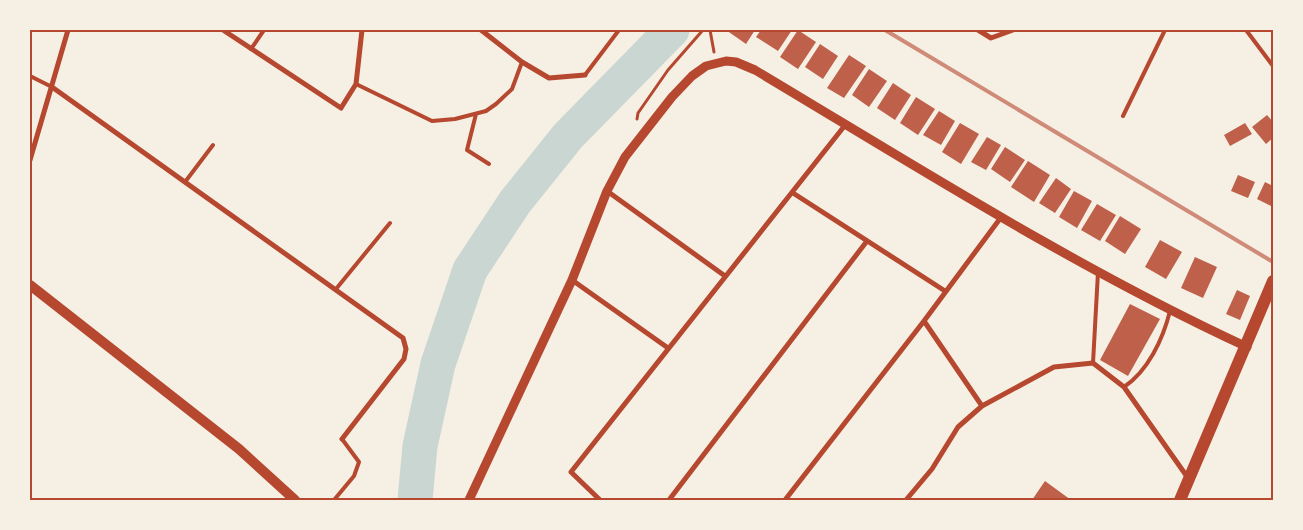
<svg xmlns="http://www.w3.org/2000/svg" width="1303" height="530" viewBox="0 0 1303 530" font-family="'Alegreya Sans',sans-serif">
	<style>
		.lines { fill: none; stroke-linecap: round; stroke-linejoin: round }
		.river { stroke: #c9d6d2; stroke-width: 35 }
		.building { fill: #bf614a }
		.path { stroke: #b5482f; stroke-width: 3 }
		.service { stroke: #b5482f; stroke-width: 4 }
		.minor { stroke: #b5482f; stroke-width: 5 }
		.tertiary { stroke: #b5482f; stroke-width: 9 }
		.secondary { stroke: #b5482f; stroke-width: 10 }
		.primary { stroke: #b5482f; stroke-width: 12 }
		.rail { stroke: #cf8b77; stroke-width: 4 }
		.neatline { fill: none; stroke: #b5482f; stroke-width: 2 }
	</style>
	<rect width="100%" height="100%" fill="#f6efe4"/>
	<g class="lines">
		<path class="river" d="M 415,500 L 420,446 L 438,364 L 470,270 L 515,202 L 568,136 L 672,30"/>
	</g>
	<path class="building" d="M 726,30 L 755,30 L 746,44 Z
		M 761,30 L 792,30 L 778,51 L 756,37 Z
		M 798,30 L 816,42 L 798,69 L 780,57 Z
		M 820,44 L 838,56 L 823,79 L 805,67 Z
		M 849,55 L 866,66 L 844,98 L 827,88 Z
		M 869,69 L 887,81 L 869,107 L 852,95 Z
		M 893,83 L 911,95 L 895,120 L 877,108 Z
		M 916,97 L 935,109 L 918,135 L 900,123 Z
		M 939,111 L 955,121 L 941,145 L 923,135 Z
		M 1267,115 L 1273,122 L 1273,138 L 1266,144 L 1252,127 Z
		M 960,123 L 979,134 L 961,164 L 942,152 Z
		M 1245,123 L 1252,134 L 1230,146 L 1224,135 Z
		M 987,137 L 1001,145 L 986,170 L 971,162 Z
		M 1005,147 L 1025,160 L 1010,182 L 991,169 Z
		M 1028,161 L 1050,175 L 1034,202 L 1011,187 Z
		M 1238,175 L 1255,182 L 1248,198 L 1231,191 Z
		M 1056,178 L 1071,189 L 1055,213 L 1039,203 Z
		M 1265,182 L 1273,186 L 1273,207 L 1257,199 Z
		M 1074,191 L 1092,201 L 1077,228 L 1059,217 Z
		M 1097,204 L 1116,215 L 1100,241 L 1081,230 Z
		M 1120,216 L 1141,229 L 1125,254 L 1105,241 Z
		M 1160,240 L 1182,252 L 1166,279 L 1145,267 Z
		M 1195,257 L 1217,267 L 1203,298 L 1181,288 Z
		M 1237,290 L 1250,296 L 1240,320 L 1226,314 Z
		M 1130,304 L 1160,319 L 1128,376 L 1100,360 Z
		M 1045,481 L 1071,500 L 1032,500 Z"/>
	<g class="lines">
		<path class="path" d="M 710,30 L 714,52
			M 637,119 L 638,113 L 668,70 L 703,30"/>
		<path class="service" d="M 1246,30 L 1273,66
			M 251,49 L 264,30
			M 585,75 L 619,30
			M 30,76 L 52,87
			M 356,84 L 432,121 L 455,119 L 486,111 L 496,104 L 512,89 L 522,62
			M 476,114 L 467,150 L 489,164
			M 1123,116 L 1165,30
			M 185,182 L 213,145
			M 336,289 L 390,223
			M 1093,363 L 1098,272
			M 1124,387 C 1148,371 1163,339 1170,311
			M 334,500 L 354,476 L 359,462 L 342,439"/>
		<path class="minor" d="M 223,30 L 341,108 L 356,84 L 362,30
			M 481,30 L 522,62 L 549,78 L 585,75
			M 978,30 L 991,38 L 1013,30
			M 52,87 L 403,338 L 406,349 L 404,359 L 342,439
			M 30,160 L 68,30
			M 607,191 L 725,276
			M 793,193 L 945,291
			M 572,280 L 668,348
			M 982,406 L 1054,367 L 1093,363 L 1124,387 L 1188,478
			M 600,500 L 571,472 L 846,124
			M 669,500 L 867,241
			M 785,500 L 924,321
			M 906,500 L 932,469 L 958,427 L 982,406 L 924,321 L 1002,216"/>
		<path class="tertiary" d="M 469,500 L 572,280 L 607,191 L 625,157 L 672,97 L 692,76 L 706,66 L 726,61 L 736,62 L 755,70 C 916,166 1076,268 1247,347"/>
		<path class="secondary" d="M 30,285 L 239,449 L 295,500"/>
		<path class="primary" d="M 1180,500 L 1273,281"/>
		<path class="rail" d="M 885,30 L 1273,262"/>
	</g>
	<rect width="1303" height="530" fill="none" stroke="#f6efe4" stroke-width="62"/>
	<rect x="31" y="31" width="1241" height="468" class="neatline"/>
</svg>
